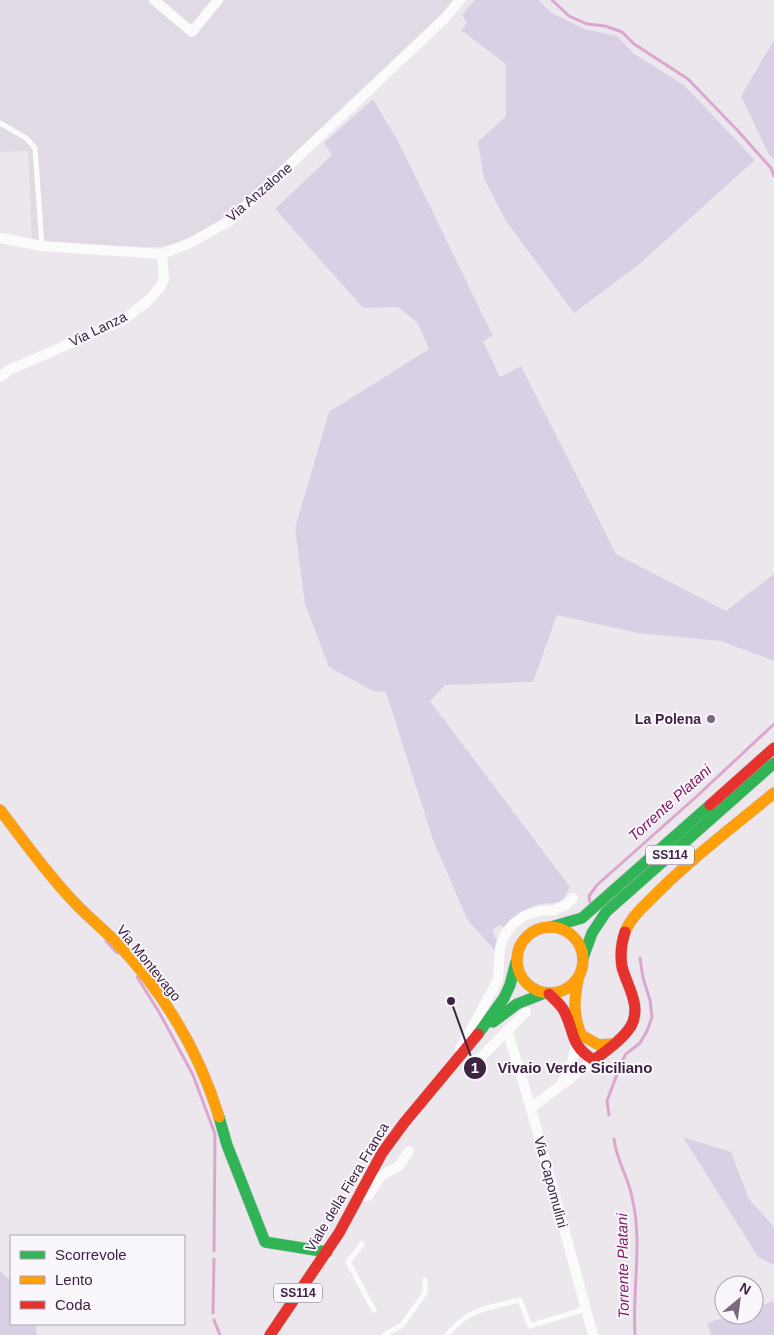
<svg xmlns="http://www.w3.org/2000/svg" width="774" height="1335" viewBox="0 0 774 1335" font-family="Helvetica,sans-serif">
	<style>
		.built { fill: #e1dae5 }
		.green { fill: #d9d0e6 }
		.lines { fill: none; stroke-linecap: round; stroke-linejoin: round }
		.stream { stroke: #dca7cf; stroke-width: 3 }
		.fast-casing { stroke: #cbc3cd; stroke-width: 12 }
		.slow-casing { stroke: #cbc3cd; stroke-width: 12 }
		.jam-casing { stroke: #cbc3cd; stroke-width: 12 }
		.lane { stroke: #fcfbfc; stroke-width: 5 }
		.street { stroke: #fcfbfc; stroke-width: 10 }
		.fast { stroke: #30b455; stroke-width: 11 }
		.slow { stroke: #ff9f0a; stroke-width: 11 }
		.jam { stroke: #e5322d; stroke-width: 11 }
		.poi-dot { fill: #7b687e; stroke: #f9f7fb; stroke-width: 2 }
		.labels { text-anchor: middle; stroke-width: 4; stroke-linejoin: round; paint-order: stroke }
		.shield { fill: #f9f7fb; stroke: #76637a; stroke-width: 1 }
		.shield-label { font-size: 12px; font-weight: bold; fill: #3e2343 }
		.street-label { font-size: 14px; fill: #3e2343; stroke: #f9f7fb }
		.poi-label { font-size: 14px; font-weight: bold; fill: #3e2343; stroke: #f9f7fb; text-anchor: end }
		.water-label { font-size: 15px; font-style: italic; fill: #831965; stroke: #f9f7fb }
		.leader { fill: none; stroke: #3e2343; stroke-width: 2 }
		.callout-dot { fill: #3e2343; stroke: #f9f7fb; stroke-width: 2 }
		.mark-label { font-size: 15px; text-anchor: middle; font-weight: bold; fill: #fff }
		.callout-label { font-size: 15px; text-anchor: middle; font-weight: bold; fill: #3e2343; stroke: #f9f7fb; stroke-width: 4; stroke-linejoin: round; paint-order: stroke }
	</style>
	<rect width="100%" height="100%" fill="#ebe7ed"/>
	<path class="built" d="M 0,0 L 455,0 L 441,18 L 249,199 L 214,224 L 188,240 L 160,247 L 90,246 L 47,243 L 32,239 L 28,151 L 0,152 Z"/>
	<path class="green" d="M 475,0 L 538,0 L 552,13 L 584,29 L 617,36 L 634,54 L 684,85 L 755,160 L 637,266 L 574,313 L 506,221 L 484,179 L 478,142 L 506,116 L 506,64 L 461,30 L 467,23 L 462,15 Z
		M 774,40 L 774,159 L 768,153 L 741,96 Z
		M 373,99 L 399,143 L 493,336 L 483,341 L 500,377 L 521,366 L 616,554 L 726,611 L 774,574 L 774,661 L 721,641 L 638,633 L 557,615 L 533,682 L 445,685 L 430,701 L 570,887 C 567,893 564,900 558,902 C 553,904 547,903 542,904 C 528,906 514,915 505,927 L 500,925 L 492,930 L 497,942 L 495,951 L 467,919 L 433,840 L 386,692 L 373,691 L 329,667 L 305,604 L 295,528 L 329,412 L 429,349 L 417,322 L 398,307 L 363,308 L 275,209 L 332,155 L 324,143 Z
		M 683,1137 L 731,1152 L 749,1199 L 774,1227 L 774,1265 L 758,1257 Z
		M 0,1271 L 11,1281 L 11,1324 L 35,1324 L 37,1335 L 0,1335 Z
		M 774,1301 L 774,1335 L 711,1335 L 707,1323 L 732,1315 L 754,1315 L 754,1308 Z"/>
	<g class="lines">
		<path class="stream" d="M 552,0 L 569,16 L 587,24 L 605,26 L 622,32 L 634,44 L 688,79 L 738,131 L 771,168 L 774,176
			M 590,903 L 589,896 L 597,885 L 696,797 L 774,724
			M 106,941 L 117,953
			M 137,977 L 159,1012 L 193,1075 L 215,1134 L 214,1251
			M 609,1115 L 607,1101 L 622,1061 L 626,1054 L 640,1043 L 647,1031 L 652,1017 L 650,1000 L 643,978 L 640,958
			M 614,1139 C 616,1159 628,1177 632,1197 C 643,1242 632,1290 635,1335
			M 213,1313 L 214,1259
			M 214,1320 L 220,1335"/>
		<defs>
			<path id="fast" d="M 551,927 L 582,918 L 710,805
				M 583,958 L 592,933 L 606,912 L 774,763
				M 493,1022 L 517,1004 L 545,993
				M 478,1034 L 504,998 L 510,985 L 516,962
				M 219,1117 L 227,1145 L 265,1242 L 327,1252"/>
			<path id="slow" d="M 0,810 C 24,841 47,874 74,902 C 87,916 102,928 116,942 C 163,992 199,1051 219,1117
				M517 960a33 33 0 1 1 66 0a33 33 0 1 1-66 0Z
				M 625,932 C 631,917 644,906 656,894 C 693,857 734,826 774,793
				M 578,979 C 574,1000 573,1015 581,1035 L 599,1045 L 612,1044"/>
			<path id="jam" d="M 710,805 L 774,748
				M 549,994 C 554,999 559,1003 563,1009 C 576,1032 568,1044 594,1060 C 607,1050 622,1040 631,1026 C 642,1006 627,986 622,967 C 620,955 621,944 625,932
				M 270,1335 L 339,1233 L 382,1153 L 404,1123 L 478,1034"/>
		</defs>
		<use href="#fast" class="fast-casing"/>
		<use href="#slow" class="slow-casing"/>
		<use href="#jam" class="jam-casing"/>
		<path class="lane" d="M 0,123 L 26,138 L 35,148 L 42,246
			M 362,1244 L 348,1262 L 374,1310
			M 384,1335 L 402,1325 L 425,1293 L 425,1280
			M 447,1335 C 468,1308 489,1308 520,1300 L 530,1326 L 585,1309"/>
		<path class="street" d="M 154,0 L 192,32 L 218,0
			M 0,238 L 42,246 L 162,254 L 190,243 L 231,220 L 444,19 L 460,0
			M 0,377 L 9,370 L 122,321 L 149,300 L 161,286 L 164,279 L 162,254
			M 507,1030 L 531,1108 L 593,1335
			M 460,1049 L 498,980 L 500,948 L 504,936 L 513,924 L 524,916 L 540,911 L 555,910 L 567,904 L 573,898
			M 480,1058 L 526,1012
			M 563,1081 L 570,1069 L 576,1047
			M 531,1108 L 594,1060 L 590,1056
			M 358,1196 L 368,1196 L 381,1176 L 399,1166 L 409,1151"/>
		<use href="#fast" class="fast"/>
		<use href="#slow" class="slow"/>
		<use href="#jam" class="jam"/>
	</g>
	<circle class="poi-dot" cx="711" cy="719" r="5"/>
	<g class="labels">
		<g class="shield">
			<rect x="646" y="845.5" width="48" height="19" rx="4"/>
			<rect x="274" y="1283.5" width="48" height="19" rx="4"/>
		</g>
		<g class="shield-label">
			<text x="670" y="859">SS114</text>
			<text x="298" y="1297">SS114</text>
		</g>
		<g class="street-label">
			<text transform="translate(259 192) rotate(-41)" y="5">Via Anzalone</text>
			<text transform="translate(98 329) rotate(-26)" y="5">Via Lanza</text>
			<text transform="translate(149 963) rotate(51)" y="5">Via Montevago</text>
			<text transform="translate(551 1182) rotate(75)" y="5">Via Capomulini</text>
			<text transform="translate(347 1187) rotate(-59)" y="5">Viale della Fiera Franca</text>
		</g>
		<g class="poi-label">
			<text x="701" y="724">La Polena</text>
		</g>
		<g class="water-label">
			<text transform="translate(670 803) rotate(-42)" y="5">Torrente Platani</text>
			<text transform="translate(623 1266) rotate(-91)" y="5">Torrente Platani</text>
		</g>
	</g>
	<path class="leader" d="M451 1001L475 1068"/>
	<g class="callout-dot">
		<circle cx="451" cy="1001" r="5"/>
		<circle cx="475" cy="1068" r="12"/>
	</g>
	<g class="mark-label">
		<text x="475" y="1073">1</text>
	</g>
	<g class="callout-label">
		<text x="575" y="1073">Vivaio Verde Siciliano</text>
	</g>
	<rect x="10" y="1235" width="175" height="90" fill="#f9f7fb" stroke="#aea2b1"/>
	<rect x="20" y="1251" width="25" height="8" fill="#30b455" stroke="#aea2b1"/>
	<text x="55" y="1260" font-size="15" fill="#3e2343">Scorrevole</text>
	<rect x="20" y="1276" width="25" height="8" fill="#ff9f0a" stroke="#aea2b1"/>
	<text x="55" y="1285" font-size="15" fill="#3e2343">Lento</text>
	<rect x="20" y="1301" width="25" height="8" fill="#e5322d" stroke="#aea2b1"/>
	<text x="55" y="1310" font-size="15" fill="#3e2343">Coda</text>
	<g transform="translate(739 1300) rotate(29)"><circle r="24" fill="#f9f7fb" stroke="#aea2b1"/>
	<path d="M0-4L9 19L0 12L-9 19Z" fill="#7b687e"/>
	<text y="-8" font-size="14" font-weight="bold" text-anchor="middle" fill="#3e2343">N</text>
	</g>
</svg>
